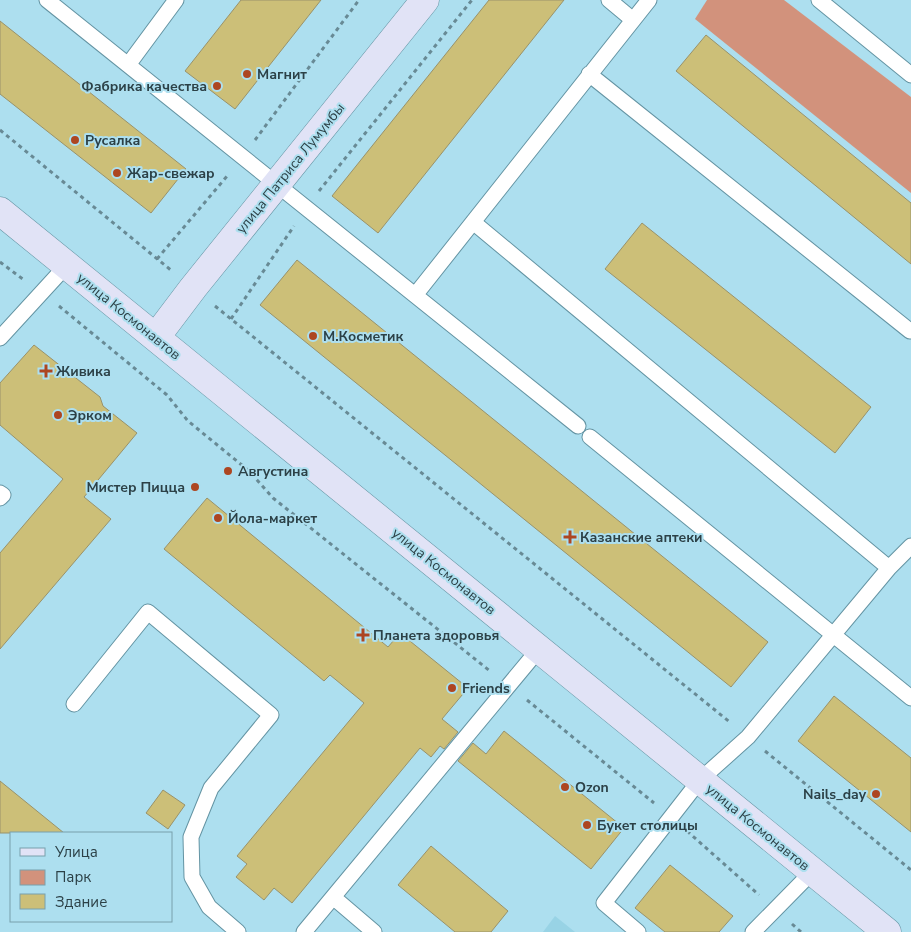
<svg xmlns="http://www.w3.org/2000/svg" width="911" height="932" viewBox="0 0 911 932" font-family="'Nunito Sans',sans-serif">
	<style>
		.built { fill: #98d3e5 }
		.green { fill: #d2927c }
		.building { fill: #ccbf78; stroke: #99926a }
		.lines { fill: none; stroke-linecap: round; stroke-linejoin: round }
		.lane-casing { stroke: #6494a3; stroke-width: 17 }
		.secondary-casing { stroke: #6494a3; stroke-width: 29 }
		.path { stroke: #688a95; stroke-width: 3; stroke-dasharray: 4 4; stroke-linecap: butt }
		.lane { stroke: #fff; stroke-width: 15 }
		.secondary { stroke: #e1e3f6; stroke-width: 28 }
		.poi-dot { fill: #ad4621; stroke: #addfef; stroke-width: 2 }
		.labels { text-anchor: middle; stroke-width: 4; stroke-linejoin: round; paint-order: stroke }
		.poi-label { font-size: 14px; font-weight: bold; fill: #2c4147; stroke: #addfef; text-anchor: start }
		.street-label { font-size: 14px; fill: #2c4147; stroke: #addfef }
	</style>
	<rect width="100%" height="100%" fill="#addfef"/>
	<path class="built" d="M 555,916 L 575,932 L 543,932 Z"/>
	<path class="green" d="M 707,0 L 784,0 L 911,97 L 911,193 L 695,19 Z"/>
	<path class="building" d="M 241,0 L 321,0 L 235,109 L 185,71 Z
		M 489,0 L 564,0 L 378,233 L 332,196 Z
		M 0,21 L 186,169 L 151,213 L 0,94 Z
		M 706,35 L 911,203 L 911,264 L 676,71 Z
		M 642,223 L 871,407 L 835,453 L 605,269 Z
		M 297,260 L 768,642 L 731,687 L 260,305 Z
		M 34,345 L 100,397 L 103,406 L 137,433 L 84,497 L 111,519 L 0,649 L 0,553 L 63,479 L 0,425 L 0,383 Z
		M 207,498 L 388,647 L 400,633 L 468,688 L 442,719 L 458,732 L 444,749 L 440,746 L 431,757 L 420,748 L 292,903 L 274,888 L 264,900 L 236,877 L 247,864 L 237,856 L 364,703 L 330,675 L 324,681 L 164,549 Z
		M 834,696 L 911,758 L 911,832 L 798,741 Z
		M 504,731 L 624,828 L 591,869 L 458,761 L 473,743 L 486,754 Z
		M 0,781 L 64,833 L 0,833 Z
		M 163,790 L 185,805 L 168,829 L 146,813 Z
		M 431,846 L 508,911 L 491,932 L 455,932 L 398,885 Z
		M 670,865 L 733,916 L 719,932 L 665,932 L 635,908 Z"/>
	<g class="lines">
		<defs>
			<path id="lane" d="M 47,0 L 578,426
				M 609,0 L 633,20
				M 819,0 L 911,75
				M 128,65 L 176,0
				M 589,74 L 910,331
				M 473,222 L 889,568
				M 416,294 L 649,0
				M 0,338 L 66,266
				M 590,437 L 911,698
				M 0,493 L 3,495 L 0,498
				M 74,704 L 148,612 L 271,715 L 211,788 L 191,837 L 192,877 L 209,907 L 238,932
				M 333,897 L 374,932
				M 304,932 L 539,649
				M 638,932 L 604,903 L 700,780 L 748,737 L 889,568 L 911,546
				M 753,932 L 812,872"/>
			<path id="secondary" d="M 0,211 L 887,932
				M 156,337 L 193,288 L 425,0"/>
		</defs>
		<use href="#lane" class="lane-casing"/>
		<use href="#secondary" class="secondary-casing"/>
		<path class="path" d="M 0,130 L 172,271
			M 255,140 L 359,0
			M 319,191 L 472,0
			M 157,259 L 228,175
			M 0,262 L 24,280
			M 59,306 L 167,395 L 188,421 L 249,471 L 273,498 L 490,671
			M 215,306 L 731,723
			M 231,319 L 294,226
			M 527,700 L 654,803
			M 765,751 L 911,870
			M 687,831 L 759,895
			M 792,924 L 801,932"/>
		<use href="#lane" class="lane"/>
		<use href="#secondary" class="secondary"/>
	</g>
	<g class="poi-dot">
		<circle cx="247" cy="74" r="5"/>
		<circle cx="217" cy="86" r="5"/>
		<circle cx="75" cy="140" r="5"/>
		<circle cx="117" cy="173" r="5"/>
		<circle cx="313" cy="336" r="5"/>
		<path d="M43.5 363.5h5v5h5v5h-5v5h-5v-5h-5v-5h5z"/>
		<circle cx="58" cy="415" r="5"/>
		<circle cx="228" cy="471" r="5"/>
		<circle cx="195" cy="487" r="5"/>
		<circle cx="218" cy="518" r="5"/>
		<path d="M567.5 529.5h5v5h5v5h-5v5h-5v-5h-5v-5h5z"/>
		<path d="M360.5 627.5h5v5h5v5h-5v5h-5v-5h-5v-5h5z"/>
		<circle cx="452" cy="688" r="5"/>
		<circle cx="565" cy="787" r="5"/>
		<circle cx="876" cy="794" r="5"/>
		<circle cx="587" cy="825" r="5"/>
	</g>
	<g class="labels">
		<g class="poi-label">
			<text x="257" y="79">Магнит</text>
			<text x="207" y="91" text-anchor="end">Фабрика качества</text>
			<text x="85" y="145">Русалка</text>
			<text x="127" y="178">Жар-свежар</text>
			<text x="323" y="341">М.Косметик</text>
			<text x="56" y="376">Живика</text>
			<text x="68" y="420">Эрком</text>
			<text x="238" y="476">Августина</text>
			<text x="185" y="492" text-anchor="end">Мистер Пицца</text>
			<text x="228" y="523">Йола-маркет</text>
			<text x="580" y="542">Казанские аптеки</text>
			<text x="373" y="640">Планета здоровья</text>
			<text x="462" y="693">Friends</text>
			<text x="575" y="792">Ozon</text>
			<text x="866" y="799" text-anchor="end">Nails_day</text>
			<text x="597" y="830">Букет столицы</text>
		</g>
		<g class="street-label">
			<text transform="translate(290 168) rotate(-51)" y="5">улица Патриса Лумумбы</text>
			<text transform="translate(129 316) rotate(39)" y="5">улица Космонавтов</text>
			<text transform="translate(444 571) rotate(39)" y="5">улица Космонавтов</text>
			<text transform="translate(758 827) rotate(39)" y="5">улица Космонавтов</text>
		</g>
	</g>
	<rect x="10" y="832" width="162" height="90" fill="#addfef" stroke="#79a0ac"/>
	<rect x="20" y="848" width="25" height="8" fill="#e1e3f6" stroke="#79a0ac"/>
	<text x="55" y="857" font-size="15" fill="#2c4147">Улица</text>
	<rect x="20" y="870" width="25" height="15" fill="#d2927c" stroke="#79a0ac"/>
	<text x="55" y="882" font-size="15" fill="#2c4147">Парк</text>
	<rect x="20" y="894" width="25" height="15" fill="#ccbf78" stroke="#79a0ac"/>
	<text x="55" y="907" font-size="15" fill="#2c4147">Здание</text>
</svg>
